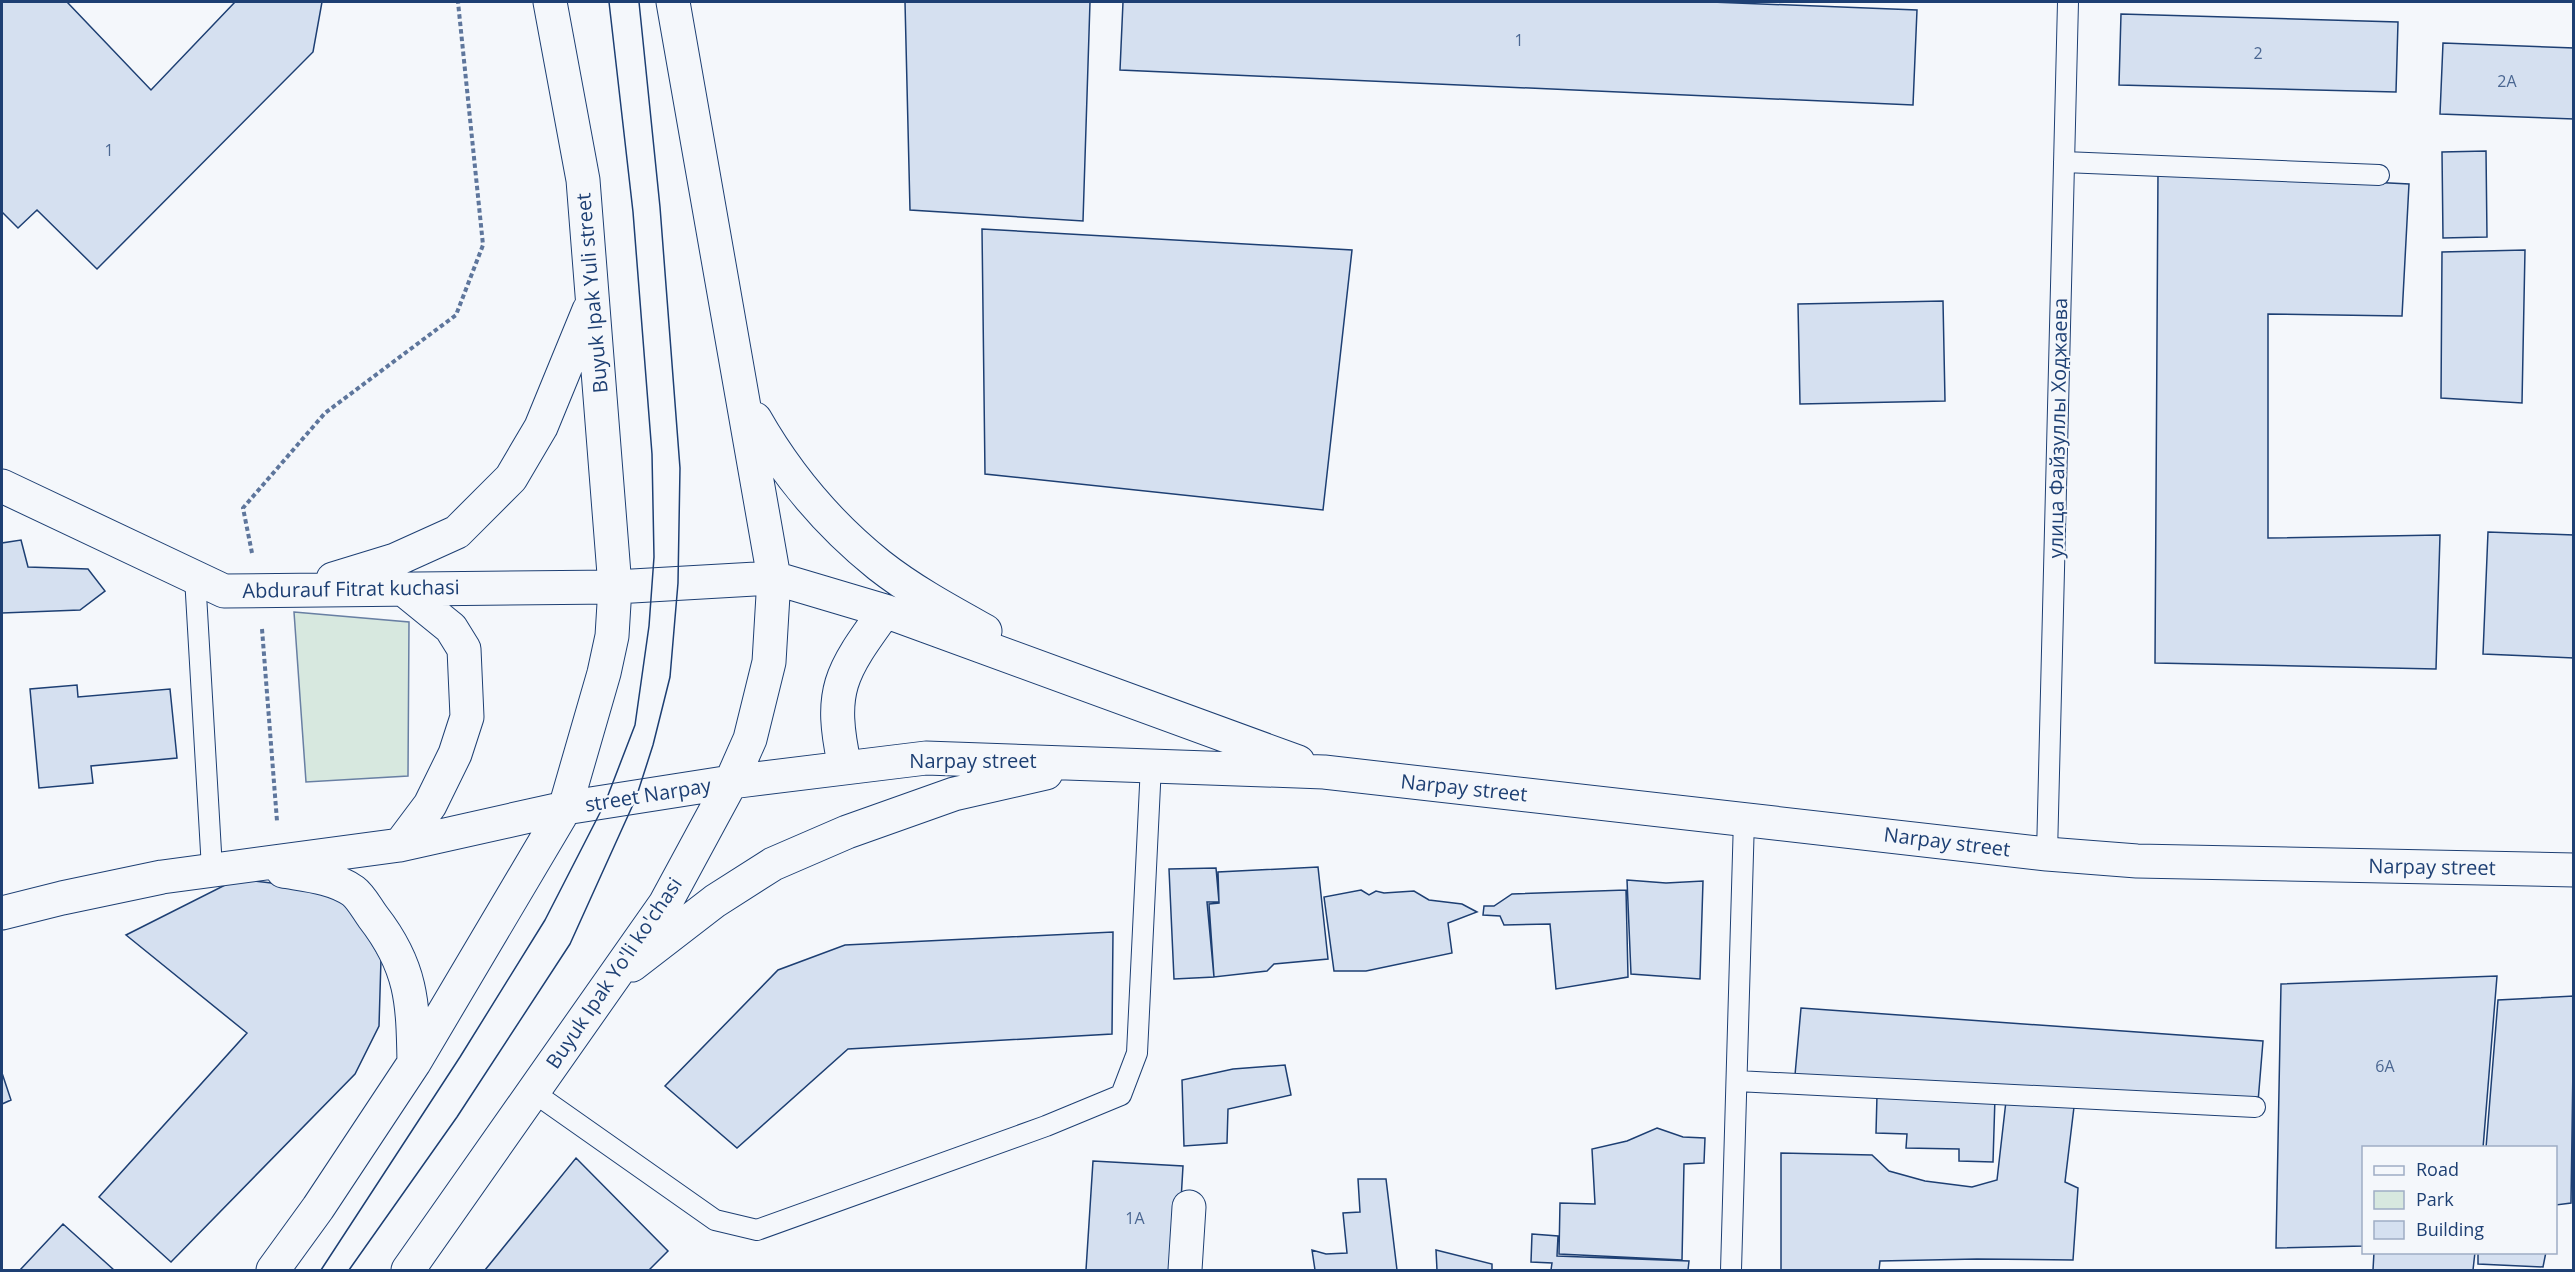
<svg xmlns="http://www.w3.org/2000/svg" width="2575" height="1272" viewBox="0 0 2575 1272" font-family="'Open Sans',sans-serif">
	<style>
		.green { fill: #d7e8df; stroke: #687fa3; stroke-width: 1.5 }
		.building { fill: #d5e0f0; stroke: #1d3f73; stroke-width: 1.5 }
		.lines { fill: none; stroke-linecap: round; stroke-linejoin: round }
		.lane-casing { stroke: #1d3f73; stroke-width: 22 }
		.street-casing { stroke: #1d3f73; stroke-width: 35 }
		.secondary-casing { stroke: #1d3f73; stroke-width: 35 }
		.path { stroke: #5e769c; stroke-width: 4; stroke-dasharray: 4.5 3; stroke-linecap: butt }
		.lane { stroke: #f4f7fb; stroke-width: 20 }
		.street { stroke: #f4f7fb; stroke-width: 33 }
		.secondary { stroke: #f4f7fb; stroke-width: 33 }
		.tram { stroke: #1d3f73; stroke-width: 1.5 }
		.labels { text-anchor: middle; stroke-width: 4.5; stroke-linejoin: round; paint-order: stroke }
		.number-label { font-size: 16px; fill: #4b6792 }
		.street-label { font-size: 20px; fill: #1d3f73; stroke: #f4f7fb }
	</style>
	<rect width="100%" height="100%" fill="#f4f7fb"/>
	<path class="green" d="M 294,612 L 409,622 L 408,776 L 306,782 Z"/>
	<path class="building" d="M 2,2 L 67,2 L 151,90 L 235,2 L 322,2 L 313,52 L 97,269 L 37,210 L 18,228 L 2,212 Z
		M 905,2 L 1090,2 L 1083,221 L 910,210 Z
		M 1123,2 L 1711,2 L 1917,10 L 1913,105 L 1120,70 Z
		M 2121,14 L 2398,22 L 2396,92 L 2119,85 Z
		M 2443,43 L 2574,48 L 2574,119 L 2440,114 Z
		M 2486,151 L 2487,237 L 2443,238 L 2442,152 Z
		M 2158,171 L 2409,184 L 2402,316 L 2268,314 L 2268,538 L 2440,535 L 2436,669 L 2155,663 Z
		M 982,229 L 1352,250 L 1323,510 L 985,474 Z
		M 2525,250 L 2522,403 L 2441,398 L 2442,252 Z
		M 1943,301 L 1945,401 L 1800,404 L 1798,304 Z
		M 2488,532 L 2574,535 L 2574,658 L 2483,654 Z
		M 21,540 L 28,567 L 88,569 L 105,591 L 80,610 L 2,613 L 2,543 Z
		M 77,685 L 78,697 L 170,689 L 177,758 L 91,766 L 93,783 L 39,788 L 30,689 Z
		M 1318,867 L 1328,959 L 1274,964 L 1267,971 L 1214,977 L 1209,904 L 1219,903 L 1218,872 Z
		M 1216,868 L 1219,902 L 1207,902 L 1214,977 L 1174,979 L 1169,869 Z
		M 237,879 L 341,891 L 381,959 L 379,1026 L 355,1074 L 171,1262 L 99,1197 L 247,1033 L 126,935 Z
		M 1627,880 L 1666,883 L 1703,881 L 1700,979 L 1631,974 Z
		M 1361,890 L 1369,895 L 1376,891 L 1384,893 L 1414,891 L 1429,900 L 1462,904 L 1477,912 L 1448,923 L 1452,953 L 1366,971 L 1334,971 L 1324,897 Z
		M 1626,890 L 1628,977 L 1556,989 L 1550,924 L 1504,925 L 1500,916 L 1483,915 L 1484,906 L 1494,906 L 1512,894 Z
		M 1113,932 L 1112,1034 L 848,1049 L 737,1148 L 665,1086 L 778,970 L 845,945 Z
		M 2497,976 L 2483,1148 L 2364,1148 L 2364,1246 L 2276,1248 L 2281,984 Z
		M 2574,996 L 2571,1203 L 2556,1205 L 2556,1148 L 2486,1148 L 2498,1000 Z
		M 1801,1008 L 2263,1041 L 2258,1102 L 1795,1075 Z
		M 1285,1065 L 1291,1095 L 1228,1109 L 1227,1143 L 1184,1146 L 1182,1080 L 1233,1069 Z
		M 2,1073 L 11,1100 L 2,1104 Z
		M 1877,1095 L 1995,1097 L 1993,1162 L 1959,1161 L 1959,1149 L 1906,1148 L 1907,1134 L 1876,1133 Z
		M 2006,1101 L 2074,1107 L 2065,1182 L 2078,1188 L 2073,1260 L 1977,1259 L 1880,1261 L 1879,1270 L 1781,1270 L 1781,1153 L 1872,1155 L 1889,1171 L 1925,1181 L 1972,1187 L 1997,1180 Z
		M 1657,1128 L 1683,1137 L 1705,1138 L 1704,1163 L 1684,1164 L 1682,1260 L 1559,1254 L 1560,1203 L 1595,1204 L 1592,1149 L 1627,1141 Z
		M 576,1158 L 668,1251 L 649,1270 L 485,1270 Z
		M 1093,1161 L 1183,1166 L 1177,1270 L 1086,1270 Z
		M 1358,1179 L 1386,1179 L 1397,1270 L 1315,1270 L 1312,1250 L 1326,1254 L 1347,1253 L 1343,1213 L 1360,1212 Z
		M 63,1224 L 114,1270 L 20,1270 Z
		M 1532,1234 L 1558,1236 L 1557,1256 L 1689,1261 L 1688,1270 L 1551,1270 L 1552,1263 L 1531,1262 Z
		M 1436,1250 L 1492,1264 L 1492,1270 L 1437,1270 Z
		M 2374,1252 L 2475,1252 L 2473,1270 L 2373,1270 Z
		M 2478,1252 L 2546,1252 L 2543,1267 L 2478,1264 Z"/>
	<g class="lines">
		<defs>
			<path id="lane" d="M 2064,162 L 2379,175
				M 195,577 L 212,869
				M 2047,854 L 2068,2
				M 1737,1081 L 2255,1107
				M 533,1092 L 715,1220 L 757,1230 L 1046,1126 L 1121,1095 L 1137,1053 L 1151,765
				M 1731,1270 L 1744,819"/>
			<path id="street" d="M 1185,1270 L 1189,1207"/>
			<path id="secondary" d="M 755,419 C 788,477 828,524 879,565 C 912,591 949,611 985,631
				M 2,486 L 224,591 L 615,587 L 774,578 L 885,611 L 1298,762
				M 333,579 L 395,560 L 457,532 L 511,478 L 541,427 L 589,310
				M 845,767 C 828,690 840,673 885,611
				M 400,845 L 430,805 L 455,754 L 467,717 L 464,649 L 451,628 L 403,589
				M 283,871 C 306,875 333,877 353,891 C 361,897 367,909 373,917 C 412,967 413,1002 414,1063
				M 2,913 L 62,898 L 162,877 L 400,845 L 565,808 L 731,782 L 926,758 L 1324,772 L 2047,854 L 2137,861 L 2574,870
				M 632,965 L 715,901 L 773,864 L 847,832 L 954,794 L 1046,773
				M 273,1270 L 318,1208 L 414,1063 L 565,808 L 604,673 L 612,636 L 615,587 L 583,180 L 550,2
				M 408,1270 L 665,904 L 731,782 L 750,739 L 769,662 L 774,578 L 673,2"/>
		</defs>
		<use href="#lane" class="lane-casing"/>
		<use href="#street" class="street-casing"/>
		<use href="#secondary" class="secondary-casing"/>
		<path class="path" d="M 252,553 L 243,508 L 325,413 L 456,315 L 483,245 L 458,2
			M 262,629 L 277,821"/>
		<use href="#lane" class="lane"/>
		<use href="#street" class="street"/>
		<use href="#secondary" class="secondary"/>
		<path class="tram" d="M 321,1270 L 460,1057 L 545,920 L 605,803 L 635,725 L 649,626 L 654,557 L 652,454 L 633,212 L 609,2
			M 349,1270 L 457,1117 L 570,944 L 636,798 L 653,745 L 670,677 L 678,583 L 680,468 L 660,207 L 639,2"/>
	</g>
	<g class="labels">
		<g class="number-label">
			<text x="1519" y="46">1</text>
			<text x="2258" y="59">2</text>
			<text x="2507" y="87">2A</text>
			<text x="109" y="156">1</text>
			<text x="2385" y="1072">6A</text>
			<text x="1135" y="1224">1A</text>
		</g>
		<g class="street-label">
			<text transform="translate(592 293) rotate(-95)" y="7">Buyuk Ipak Yuli street</text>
			<text transform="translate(2058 428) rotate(-89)" y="7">улица Файзуллы Ходжаева</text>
			<text transform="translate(351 589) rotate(-1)" y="7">Abdurauf Fitrat kuchasi</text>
			<text x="973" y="768">Narpay street</text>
			<text transform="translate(1464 788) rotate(6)" y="7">Narpay street</text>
			<text transform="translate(648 795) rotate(-9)" y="7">street Narpay</text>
			<text transform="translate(1947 842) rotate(7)" y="7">Narpay street</text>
			<text transform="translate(2432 867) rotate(1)" y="7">Narpay street</text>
			<text transform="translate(614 973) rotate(-56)" y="7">Buyuk Ipak Yo'li ko'chasi</text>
		</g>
	</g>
	<rect width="2575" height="1272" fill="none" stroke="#1d3f73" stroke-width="6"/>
	<rect x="2362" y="1146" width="195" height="108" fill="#f4f7fb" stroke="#9eadc5" stroke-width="1.5"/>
	<rect x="2374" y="1166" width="30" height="9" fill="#f4f7fb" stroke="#9eadc5" stroke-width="1.5"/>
	<text x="2416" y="1176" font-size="18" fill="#1d3f73">Road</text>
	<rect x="2374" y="1191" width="30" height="18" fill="#d7e8df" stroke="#9eadc5" stroke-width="1.5"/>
	<text x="2416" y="1206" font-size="18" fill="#1d3f73">Park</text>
	<rect x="2374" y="1221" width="30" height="18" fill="#d5e0f0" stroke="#9eadc5" stroke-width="1.5"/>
	<text x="2416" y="1236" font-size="18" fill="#1d3f73">Building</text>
</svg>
